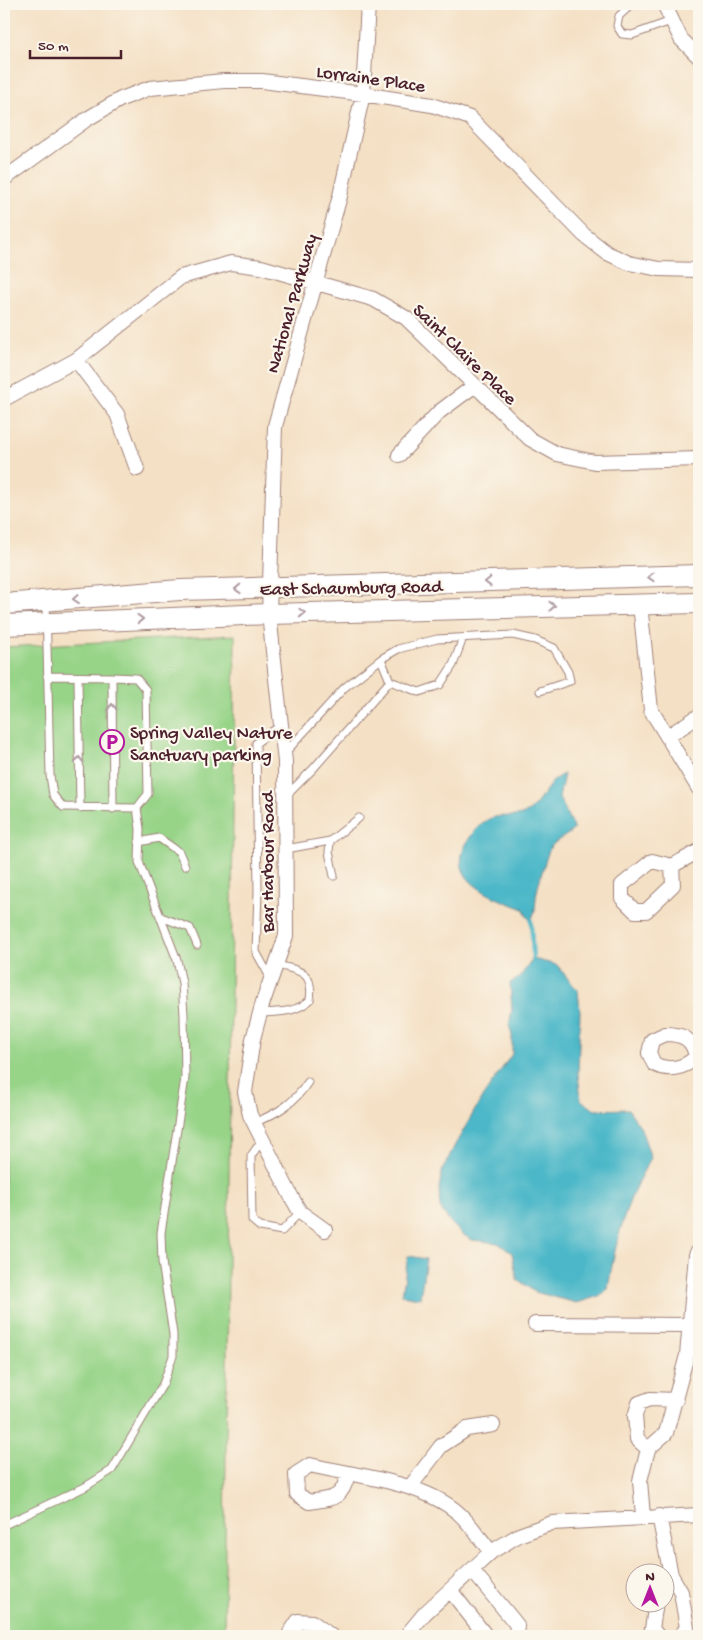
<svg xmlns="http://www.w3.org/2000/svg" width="703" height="1640" viewBox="0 0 703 1640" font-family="'Gochi Hand',sans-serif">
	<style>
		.green { fill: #97d488; stroke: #707a5a }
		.water { fill: #4cb7c8; stroke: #4b6b7a }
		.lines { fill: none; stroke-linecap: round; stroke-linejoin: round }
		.stream { stroke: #4cb7c8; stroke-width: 4 }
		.service-casing { stroke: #9f8078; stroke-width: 9 }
		.minor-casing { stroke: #9f8078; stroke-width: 16 }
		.secondary-casing { stroke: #9f8078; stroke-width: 22 }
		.service { stroke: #fff; stroke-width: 7 }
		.minor { stroke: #fff; stroke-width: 14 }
		.secondary { stroke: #fff; stroke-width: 20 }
		.oneway { stroke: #ae9aa0 }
		.labels { text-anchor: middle; stroke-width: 4.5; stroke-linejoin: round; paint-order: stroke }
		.street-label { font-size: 19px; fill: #4a1f2b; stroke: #fbf7ec }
		.poi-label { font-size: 19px; fill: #4a1f2b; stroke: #fbf7ec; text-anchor: start }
	</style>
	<rect width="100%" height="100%" fill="#fbf7ec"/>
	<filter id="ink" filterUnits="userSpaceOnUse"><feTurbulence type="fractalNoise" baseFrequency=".02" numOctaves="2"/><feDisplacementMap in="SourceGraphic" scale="10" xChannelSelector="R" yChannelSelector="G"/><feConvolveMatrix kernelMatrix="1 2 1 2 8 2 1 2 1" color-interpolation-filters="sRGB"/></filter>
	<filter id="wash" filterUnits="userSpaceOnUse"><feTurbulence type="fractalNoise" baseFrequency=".0096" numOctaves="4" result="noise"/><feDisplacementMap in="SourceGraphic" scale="20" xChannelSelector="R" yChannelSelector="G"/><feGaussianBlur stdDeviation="1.12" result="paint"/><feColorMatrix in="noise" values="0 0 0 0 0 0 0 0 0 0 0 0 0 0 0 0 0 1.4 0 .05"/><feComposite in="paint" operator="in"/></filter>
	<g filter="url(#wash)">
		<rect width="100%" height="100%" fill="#f4e0c4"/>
		<path class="green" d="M 235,635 L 224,1636 L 4,1636 L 4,647 Z"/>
		<path class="water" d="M 564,774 L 559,798 L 574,829 C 567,837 556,839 550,848 C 547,854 536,891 536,898 C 535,907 536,911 531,920 L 527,917 L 524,909 C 498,899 447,883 465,846 C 470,836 477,826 487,820 C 499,813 513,819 524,814 C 542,806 546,780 564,774 Z
			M 533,959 L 557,965 L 578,991 L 580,1010 L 578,1074 L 581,1100 L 595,1110 L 628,1109 L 640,1126 L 651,1158 C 626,1198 615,1244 608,1289 L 599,1296 L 577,1303 L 535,1292 L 517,1279 L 512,1253 L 498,1243 L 472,1240 L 462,1234 L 448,1220 L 440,1207 L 439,1189 L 442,1171 L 455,1145 L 483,1096 L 512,1054 L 512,1035 L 509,1025 L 512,1010 L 510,983 L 519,978 Z
			M 408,1256 L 426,1259 L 420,1298 L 402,1295 Z"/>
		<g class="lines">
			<path class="stream" d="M 531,920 L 533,959"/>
		</g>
	</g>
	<g filter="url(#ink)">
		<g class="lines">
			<defs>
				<path id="service" d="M 632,4 L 619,16 L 617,26 L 622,34 L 632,35 L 671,21
					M 47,676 L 112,677 L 113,809
					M 78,677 L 80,808
					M 112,677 L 136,678 L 146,690 L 148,794 L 137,808
					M 390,681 L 419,692 L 440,685 L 453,665 L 463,638
					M 285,753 L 344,688 L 381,659
					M 286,796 L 313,769 L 390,681 L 381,659 L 398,649 L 437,639 L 513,635 L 535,640 L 554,648 L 568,672 L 570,681 L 540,691
					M 330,841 L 329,852 L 334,876
					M 139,842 L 159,838 L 179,852 L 185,866
					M 286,849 L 330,841 L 359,818
					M 161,917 L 190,928 L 197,945
					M 270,977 L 256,952 L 258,891 L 256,743 L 281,725
					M 260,1013 C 278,1012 296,1013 310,1000 C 314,972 301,971 277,965
					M 254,1123 C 277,1113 294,1104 308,1082
					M 262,1140 L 251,1156 L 252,1220 L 260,1227 L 282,1231 L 300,1212
					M 4,1525 L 85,1487 L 112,1470 L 163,1384 L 173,1356 L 173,1334 L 162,1262 L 161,1233 L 185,1078 L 184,1015 L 182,983 L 177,960 L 139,862 L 140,829 L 137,808 L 63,807 L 53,795 L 50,775 L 46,602"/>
				<path id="minor" d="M 664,4 L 681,39 L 699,57
					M 4,179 L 87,119 L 121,99 L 150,88 L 224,81 L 262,81 L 363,94 L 432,105 L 470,118 L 584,235 L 607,253 L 629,263 L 659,269 L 699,270
					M 76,360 L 117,414 L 137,469
					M 4,399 L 76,360 L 181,277 L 231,263 L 261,267 L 373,299 L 406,318 L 530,439 L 557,454 L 595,462 L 699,459
					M 399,455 L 439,412 L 474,386
					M 640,604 L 651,710 L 699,789
					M 668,736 L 699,716
					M 672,866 L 673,885 L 646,911 L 635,911 L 622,898 L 622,885 L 652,861 L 672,866 L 699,851
					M 665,1034 C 683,1034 693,1039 696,1057 C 685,1068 668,1072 654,1064 L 649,1053 L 652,1040 Z
					M 325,1230 L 300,1212 L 292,1198 L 250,1115 L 245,1092 L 253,1039 L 263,1002 L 286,936 L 285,762 L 269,614 L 275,426 L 340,196 L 363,94 L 368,4
					M 535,1324 L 689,1325
					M 648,1449 L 637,1439 L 635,1416 L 639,1403 L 650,1399 L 676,1400
					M 348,1474 C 342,1500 333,1498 309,1502 L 297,1494 L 296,1474 L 310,1465 C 355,1476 419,1481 456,1511 C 469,1521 480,1539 491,1552
					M 410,1487 L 441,1446 L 467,1429 L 493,1425
					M 643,1516 L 640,1481 L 648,1449 L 666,1433 L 687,1355 L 696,1255 L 699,1249
					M 659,1516 L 671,1575 L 681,1592 L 687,1628 L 680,1636
					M 472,1570 L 517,1625 L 516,1636
					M 450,1590 L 486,1636
					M 656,1602 L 652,1629 L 658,1636
					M 290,1636 L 290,1633 L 298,1621 L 312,1622 L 331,1636
					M 406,1636 L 425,1613 L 491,1552 L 519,1535 L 552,1523 L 699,1515"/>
				<path id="secondary" d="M 4,604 L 180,590 L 699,575
					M 4,625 L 269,614 L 699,603"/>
			</defs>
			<use href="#service" class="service-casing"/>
			<use href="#minor" class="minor-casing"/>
			<use href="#secondary" class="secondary-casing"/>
			<use href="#service" class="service"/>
			<use href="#minor" class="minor"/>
			<use href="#secondary" class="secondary"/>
		</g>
		<defs><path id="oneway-chevron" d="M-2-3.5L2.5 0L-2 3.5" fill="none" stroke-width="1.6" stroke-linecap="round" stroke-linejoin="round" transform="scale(1.25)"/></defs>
		<g class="oneway">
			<use href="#oneway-chevron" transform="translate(651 577) rotate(178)"/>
			<use href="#oneway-chevron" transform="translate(488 582) rotate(179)"/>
			<use href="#oneway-chevron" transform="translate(238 589) rotate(178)"/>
			<use href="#oneway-chevron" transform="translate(76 599) rotate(175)"/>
			<use href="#oneway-chevron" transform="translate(552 606) rotate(-2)"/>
			<use href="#oneway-chevron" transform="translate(302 613) rotate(-2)"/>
			<use href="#oneway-chevron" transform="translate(140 619) rotate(-2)"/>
			<use href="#oneway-chevron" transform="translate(112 707) rotate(-91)"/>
			<use href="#oneway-chevron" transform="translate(79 760) rotate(-91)"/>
		</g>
	</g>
	<defs>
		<symbol id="parking-ring" viewBox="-11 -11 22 22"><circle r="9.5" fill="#fbf7ec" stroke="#b5179e" stroke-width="1.5"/><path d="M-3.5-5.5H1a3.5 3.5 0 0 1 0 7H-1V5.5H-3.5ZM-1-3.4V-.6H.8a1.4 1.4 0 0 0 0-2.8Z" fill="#b5179e"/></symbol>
	</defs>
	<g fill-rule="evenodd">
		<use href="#parking-ring" x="98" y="728" width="28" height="28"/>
	</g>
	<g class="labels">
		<g class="street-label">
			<text transform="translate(371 77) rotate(8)" y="7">Lorraine Place</text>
			<text transform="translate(290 303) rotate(-74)" y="7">National Parkway</text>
			<text transform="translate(466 353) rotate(44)" y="7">Saint Claire Place</text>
			<text transform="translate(351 586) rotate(-1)" y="7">East Schaumburg Road</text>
			<text transform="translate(266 862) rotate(-90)" y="7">Bar Harbour Road</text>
		</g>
		<g class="poi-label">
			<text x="130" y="738">Spring Valley Nature<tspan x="130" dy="22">Sanctuary parking</tspan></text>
		</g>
	</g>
	<rect width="703" height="1640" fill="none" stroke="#fbf7ec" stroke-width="20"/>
	<g transform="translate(650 1588)"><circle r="24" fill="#fbf7ec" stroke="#b4a19f"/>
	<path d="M0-4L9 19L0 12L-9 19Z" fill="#b5179e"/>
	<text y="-8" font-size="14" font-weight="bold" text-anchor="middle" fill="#4a1f2b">N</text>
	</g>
	<path d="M30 50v8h91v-8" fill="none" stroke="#4a1f2b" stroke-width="2.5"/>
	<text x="38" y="50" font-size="15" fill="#4a1f2b" stroke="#fbf7ec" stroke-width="4" paint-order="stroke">50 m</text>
</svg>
